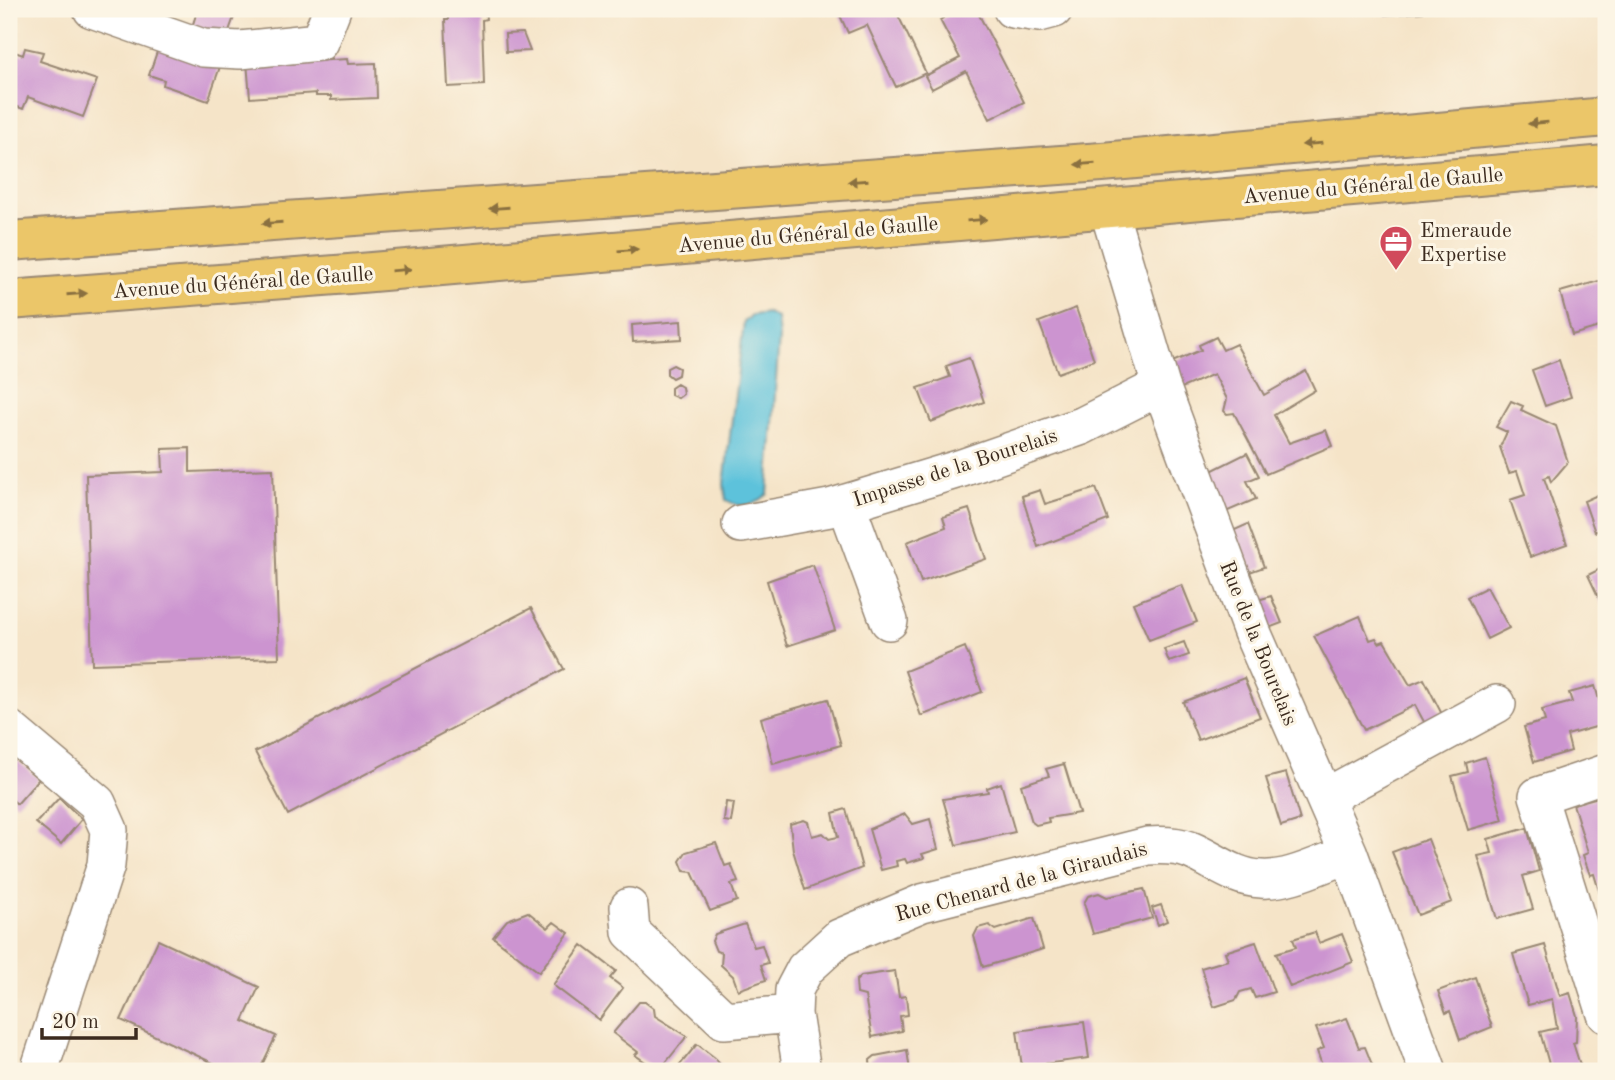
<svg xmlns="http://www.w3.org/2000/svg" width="1615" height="1080" font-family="'Old Standard TT',serif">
	<rect width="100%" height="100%" fill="#fcf5e5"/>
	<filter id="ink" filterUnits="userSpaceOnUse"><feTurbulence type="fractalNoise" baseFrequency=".0143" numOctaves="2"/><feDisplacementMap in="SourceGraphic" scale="14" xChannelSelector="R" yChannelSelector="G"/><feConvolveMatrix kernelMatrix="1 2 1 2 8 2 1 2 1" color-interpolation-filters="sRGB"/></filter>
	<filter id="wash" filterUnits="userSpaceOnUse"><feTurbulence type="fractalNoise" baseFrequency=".00686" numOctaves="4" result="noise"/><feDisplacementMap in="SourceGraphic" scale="28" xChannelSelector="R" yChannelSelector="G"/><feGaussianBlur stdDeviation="1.57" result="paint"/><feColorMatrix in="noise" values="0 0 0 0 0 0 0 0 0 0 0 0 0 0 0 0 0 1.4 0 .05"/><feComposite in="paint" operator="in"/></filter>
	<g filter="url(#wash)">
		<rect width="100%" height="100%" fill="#f5e4c8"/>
		<!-- water -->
		<path fill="#5dc2db" stroke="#4c767c" stroke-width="2" d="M 767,313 L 777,318 L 779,337 L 768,494 C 753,506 744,510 726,500 L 724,484 L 744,322 L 753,315 Z"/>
		<g id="blocks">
			<!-- building -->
			<path fill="#cc94d0" d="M 198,9 L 237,9 L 226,39 L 192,27 Z
				M 448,9 L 485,9 L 486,19 L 482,20 L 484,85 L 448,87 L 445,20 L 448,20 Z
				M 837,9 L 895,9 L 926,73 L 896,87 L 867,25 L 848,33 Z
				M 945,9 L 976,9 L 1024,102 L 990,119 L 966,71 L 932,89 L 925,76 L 960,58 L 940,20 L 948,15 Z
				M 1385,9 L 1423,9 L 1423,12 L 1385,15 Z
				M 523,33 L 530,51 L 506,52 L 505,34 Z
				M 159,46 L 221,64 L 208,101 L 163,85 L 164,80 L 149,75 Z
				M 25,48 L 43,52 L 40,61 L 97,80 L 83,117 L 28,97 L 23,109 L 10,104 L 14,91 L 9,89 L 9,50 L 23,55 Z
				M 314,57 L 315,61 L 347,59 L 348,64 L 376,63 L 377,98 L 331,100 L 331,96 L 316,96 L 316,93 L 250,98 L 247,62 Z
				M 1606,279 L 1606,325 L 1572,335 L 1560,292 Z
				M 1076,308 L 1094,360 L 1058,373 L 1039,322 Z
				M 681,321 L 682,339 L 633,342 L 632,325 Z
				M 1216,337 L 1223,350 L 1236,344 L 1264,395 L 1306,371 L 1315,390 L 1274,415 L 1289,443 L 1326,430 L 1332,446 L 1266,474 L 1234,413 L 1227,414 L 1224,411 L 1227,399 L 1214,374 L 1177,390 L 1165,365 L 1201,350 L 1199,345 Z
				M 969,358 L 984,402 L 931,422 L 918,388 L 950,377 L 946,366 Z
				M 1559,360 L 1571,397 L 1545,406 L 1532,370 Z
				M 673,365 L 679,368 L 678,375 L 672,378 L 667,374 L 667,368 Z
				M 677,384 L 682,387 L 683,394 L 678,398 L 671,395 L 671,388 Z
				M 1511,401 L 1523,406 L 1521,410 L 1556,426 L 1568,462 L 1551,482 L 1549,476 L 1544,478 L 1567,544 L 1530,557 L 1510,500 L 1525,495 L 1517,471 L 1509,473 L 1500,447 L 1507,432 L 1496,427 Z
				M 190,448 L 190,472 L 273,469 L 279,658 L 92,664 L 86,475 L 163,472 L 162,449 Z
				M 1247,453 L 1259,476 L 1247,481 L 1256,499 L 1221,514 L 1205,474 Z
				M 1096,488 L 1108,520 L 1038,547 L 1022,496 L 1040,490 L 1045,504 Z
				M 1604,492 L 1606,526 L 1595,532 L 1584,501 Z
				M 969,509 L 986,559 L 921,582 L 907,542 L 946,527 L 943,517 Z
				M 1248,524 L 1264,567 L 1244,574 L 1228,533 Z
				M 813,565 L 835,630 L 787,646 L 767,581 Z
				M 1606,566 L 1606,613 L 1588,575 Z
				M 1182,585 L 1197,622 L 1149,640 L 1133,603 Z
				M 1487,587 L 1509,628 L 1487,639 L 1467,597 Z
				M 1271,596 L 1282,623 L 1266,629 L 1255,601 Z
				M 531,608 L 564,669 L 288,815 L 255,752 Z
				M 1360,616 L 1370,640 L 1376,638 L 1379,643 L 1384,641 L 1410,685 L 1424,679 L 1447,724 L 1430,733 L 1415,705 L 1364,730 L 1314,636 Z
				M 1184,642 L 1189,655 L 1169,662 L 1164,649 Z
				M 965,647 L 982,692 L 921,716 L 905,671 Z
				M 1244,678 L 1260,717 L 1198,740 L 1183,702 Z
				M 1595,686 L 1606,724 L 1567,735 L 1571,751 L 1534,762 L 1524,727 L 1545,721 L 1542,710 L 1572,702 L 1569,693 Z
				M 828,699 L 841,745 L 773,764 L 761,718 Z
				M 1485,757 L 1503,820 L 1468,830 L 1452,776 L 1468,772 L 1466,763 Z
				M 14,758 L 39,779 L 17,804 L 9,797 L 9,764 Z
				M 1064,764 L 1079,813 L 1048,818 L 1049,822 L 1036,825 L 1032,822 L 1021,785 L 1049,776 L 1046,769 Z
				M 1286,773 L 1300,820 L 1281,826 L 1266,778 Z
				M 1001,783 L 1015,832 L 956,845 L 943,799 L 988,792 L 987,788 Z
				M 1606,795 L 1606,914 L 1594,874 L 1590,875 L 1583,855 L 1588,853 L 1573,804 Z
				M 59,798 L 82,819 L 61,844 L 36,823 Z
				M 726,802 L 734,803 L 731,822 L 724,821 Z
				M 846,809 L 862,868 L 805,890 L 793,850 L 790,824 L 804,820 L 808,822 L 812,836 L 823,833 L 829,839 L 838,837 L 833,813 Z
				M 905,814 L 913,824 L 930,819 L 938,849 L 922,854 L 924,858 L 907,863 L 905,859 L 896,861 L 897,866 L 881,870 L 869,829 Z
				M 1527,828 L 1539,871 L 1523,876 L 1533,909 L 1497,919 L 1478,856 L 1492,853 L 1488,839 Z
				M 1428,839 L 1452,902 L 1418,915 L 1392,852 Z
				M 716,843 L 725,866 L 731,864 L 738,882 L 731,884 L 737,901 L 710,911 L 692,872 L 684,871 L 680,861 L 686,852 Z
				M 1144,889 L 1152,918 L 1093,934 L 1084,903 L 1088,896 L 1099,893 L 1107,897 Z
				M 1161,905 L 1167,921 L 1158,925 L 1152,908 Z
				M 528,912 L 548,928 L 554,922 L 569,933 L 539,972 L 493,937 L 507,920 Z
				M 1034,918 L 1043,949 L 983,967 L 974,936 L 978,928 L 989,925 L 996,930 Z
				M 745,924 L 754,947 L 762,945 L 768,963 L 761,965 L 766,980 L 738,990 L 733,976 L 721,965 L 722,953 L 716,951 L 712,941 L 715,934 Z
				M 1315,932 L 1319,943 L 1342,934 L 1353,962 L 1290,987 L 1276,953 L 1296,947 L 1293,939 Z
				M 158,940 L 259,987 L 243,1021 L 276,1036 L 259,1071 L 230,1071 L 121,1020 Z
				M 1256,942 L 1274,992 L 1255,998 L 1251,989 L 1240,992 L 1236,1000 L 1214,1007 L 1201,968 L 1228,960 L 1225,952 Z
				M 582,945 L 616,971 L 610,978 L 623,988 L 599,1020 L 553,985 Z
				M 1545,945 L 1560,996 L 1570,993 L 1577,1016 L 1576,1042 L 1573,1043 L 1582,1071 L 1551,1071 L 1540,1032 L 1557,1028 L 1552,999 L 1528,1005 L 1513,954 Z
				M 895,971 L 899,997 L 906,996 L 908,1015 L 900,1016 L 902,1031 L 872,1037 L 865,996 L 857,994 L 856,981 L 861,976 Z
				M 1475,977 L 1492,1027 L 1460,1040 L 1450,1011 L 1446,1013 L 1438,991 Z
				M 639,1002 L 645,1002 L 654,1009 L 655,1016 L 687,1036 L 659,1071 L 635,1055 L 638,1052 L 613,1033 Z
				M 1347,1018 L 1359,1048 L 1365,1047 L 1373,1067 L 1360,1071 L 1324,1071 L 1317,1051 L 1324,1048 L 1316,1028 Z
				M 1084,1022 L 1089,1058 L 1022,1067 L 1017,1031 Z
				M 697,1044 L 715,1058 L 725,1071 L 675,1071 Z
				M 907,1050 L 910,1071 L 871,1071 L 870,1060 L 875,1056 Z"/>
		</g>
	</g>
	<g filter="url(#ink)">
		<use href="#blocks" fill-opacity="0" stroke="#988773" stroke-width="2"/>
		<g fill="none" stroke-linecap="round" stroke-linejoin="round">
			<defs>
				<path id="street" d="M 92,9 L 203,48 L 240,50 L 319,42 L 332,9
					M 1012,9 L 1039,13 L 1054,9
					M 1108,208 L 1161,386 L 1252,632 L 1349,854 L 1428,1071
					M 846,503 L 889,621
					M 741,524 L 830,508 L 962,468 L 1082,426 L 1161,386
					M 9,729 L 97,803 L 109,830 L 106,865 L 39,1071
					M 1606,773 L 1538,796 L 1606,1014
					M 1326,797 L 1497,704
					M 629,907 L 631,932 L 724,1020 L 793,1014
					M 802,1071 L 793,1014 L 794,990 L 805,969 L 839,938 L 922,903 L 1148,846 C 1163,845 1176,845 1190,850 C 1214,860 1234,878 1261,879 C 1290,881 1322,863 1349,854"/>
				<path id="primary" d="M 9,241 L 1102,162 L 1606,117
					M 9,300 L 349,274 L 1606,165"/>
			</defs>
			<!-- street casing -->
			<use href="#street" stroke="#988773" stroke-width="40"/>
			<!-- primary casing -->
			<use href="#primary" stroke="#988773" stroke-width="42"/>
			<!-- street -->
			<use href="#street" stroke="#fff" stroke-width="37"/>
			<!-- primary -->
			<use href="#primary" stroke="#ebc669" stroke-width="38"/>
		</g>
		<!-- one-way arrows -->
		<defs><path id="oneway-solid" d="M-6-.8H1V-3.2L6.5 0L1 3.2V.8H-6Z" transform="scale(1.75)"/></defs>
		<g fill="#8a7040">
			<use href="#oneway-solid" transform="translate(1538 123) rotate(175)"/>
			<use href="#oneway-solid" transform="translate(1312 144) rotate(175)"/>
			<use href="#oneway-solid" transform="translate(1085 164) rotate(176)"/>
			<use href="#oneway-solid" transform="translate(858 181) rotate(176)"/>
			<use href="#oneway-solid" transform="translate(499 208) rotate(176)"/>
			<use href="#oneway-solid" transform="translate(977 220) rotate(-5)"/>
			<use href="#oneway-solid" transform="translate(272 223) rotate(176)"/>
			<use href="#oneway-solid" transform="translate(628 250) rotate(-5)"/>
			<use href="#oneway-solid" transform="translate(401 270) rotate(-5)"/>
			<use href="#oneway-solid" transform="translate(77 294) rotate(-4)"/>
		</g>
	</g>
	<!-- icons -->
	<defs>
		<symbol id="office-pin" viewBox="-11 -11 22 30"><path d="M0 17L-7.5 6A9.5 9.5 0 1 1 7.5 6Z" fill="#d1495b" stroke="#fcf5e5"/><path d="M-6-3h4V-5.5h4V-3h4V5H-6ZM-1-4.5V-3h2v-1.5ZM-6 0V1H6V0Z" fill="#fff"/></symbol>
	</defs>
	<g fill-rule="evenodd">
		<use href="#office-pin" x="1377" y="223" width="38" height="52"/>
	</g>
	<g text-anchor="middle" stroke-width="6" stroke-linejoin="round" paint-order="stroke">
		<!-- street labels -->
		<g font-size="21" fill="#3b2a1e" stroke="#fcf5e5">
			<text transform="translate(1373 185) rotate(-5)" y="7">Avenue du Général de Gaulle</text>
			<text transform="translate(808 234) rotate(-5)" y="7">Avenue du Général de Gaulle</text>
			<text transform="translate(243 282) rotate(-4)" y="7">Avenue du Général de Gaulle</text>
			<text transform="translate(955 467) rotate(-18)" y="7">Impasse de la Bourelais</text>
			<text transform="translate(1259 643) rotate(68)" y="7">Rue de la Bourelais</text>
			<text transform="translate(1021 881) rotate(-15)" y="7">Rue Chenard de la Giraudais</text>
		</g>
		<!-- poi labels -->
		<g font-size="21" fill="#3b2a1e" stroke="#fcf5e5" text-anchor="start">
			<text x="1420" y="237">Emeraude<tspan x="1420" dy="24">Expertise</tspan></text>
		</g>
	</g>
	<!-- margin -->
	<rect width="1615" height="1080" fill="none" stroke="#fcf5e5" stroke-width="35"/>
	<!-- scale -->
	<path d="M42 1028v10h94v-10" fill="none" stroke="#3b2a1e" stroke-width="3.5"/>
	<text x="52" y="1028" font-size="21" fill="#3b2a1e" stroke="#fcf5e5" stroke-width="5" paint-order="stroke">20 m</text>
</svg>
